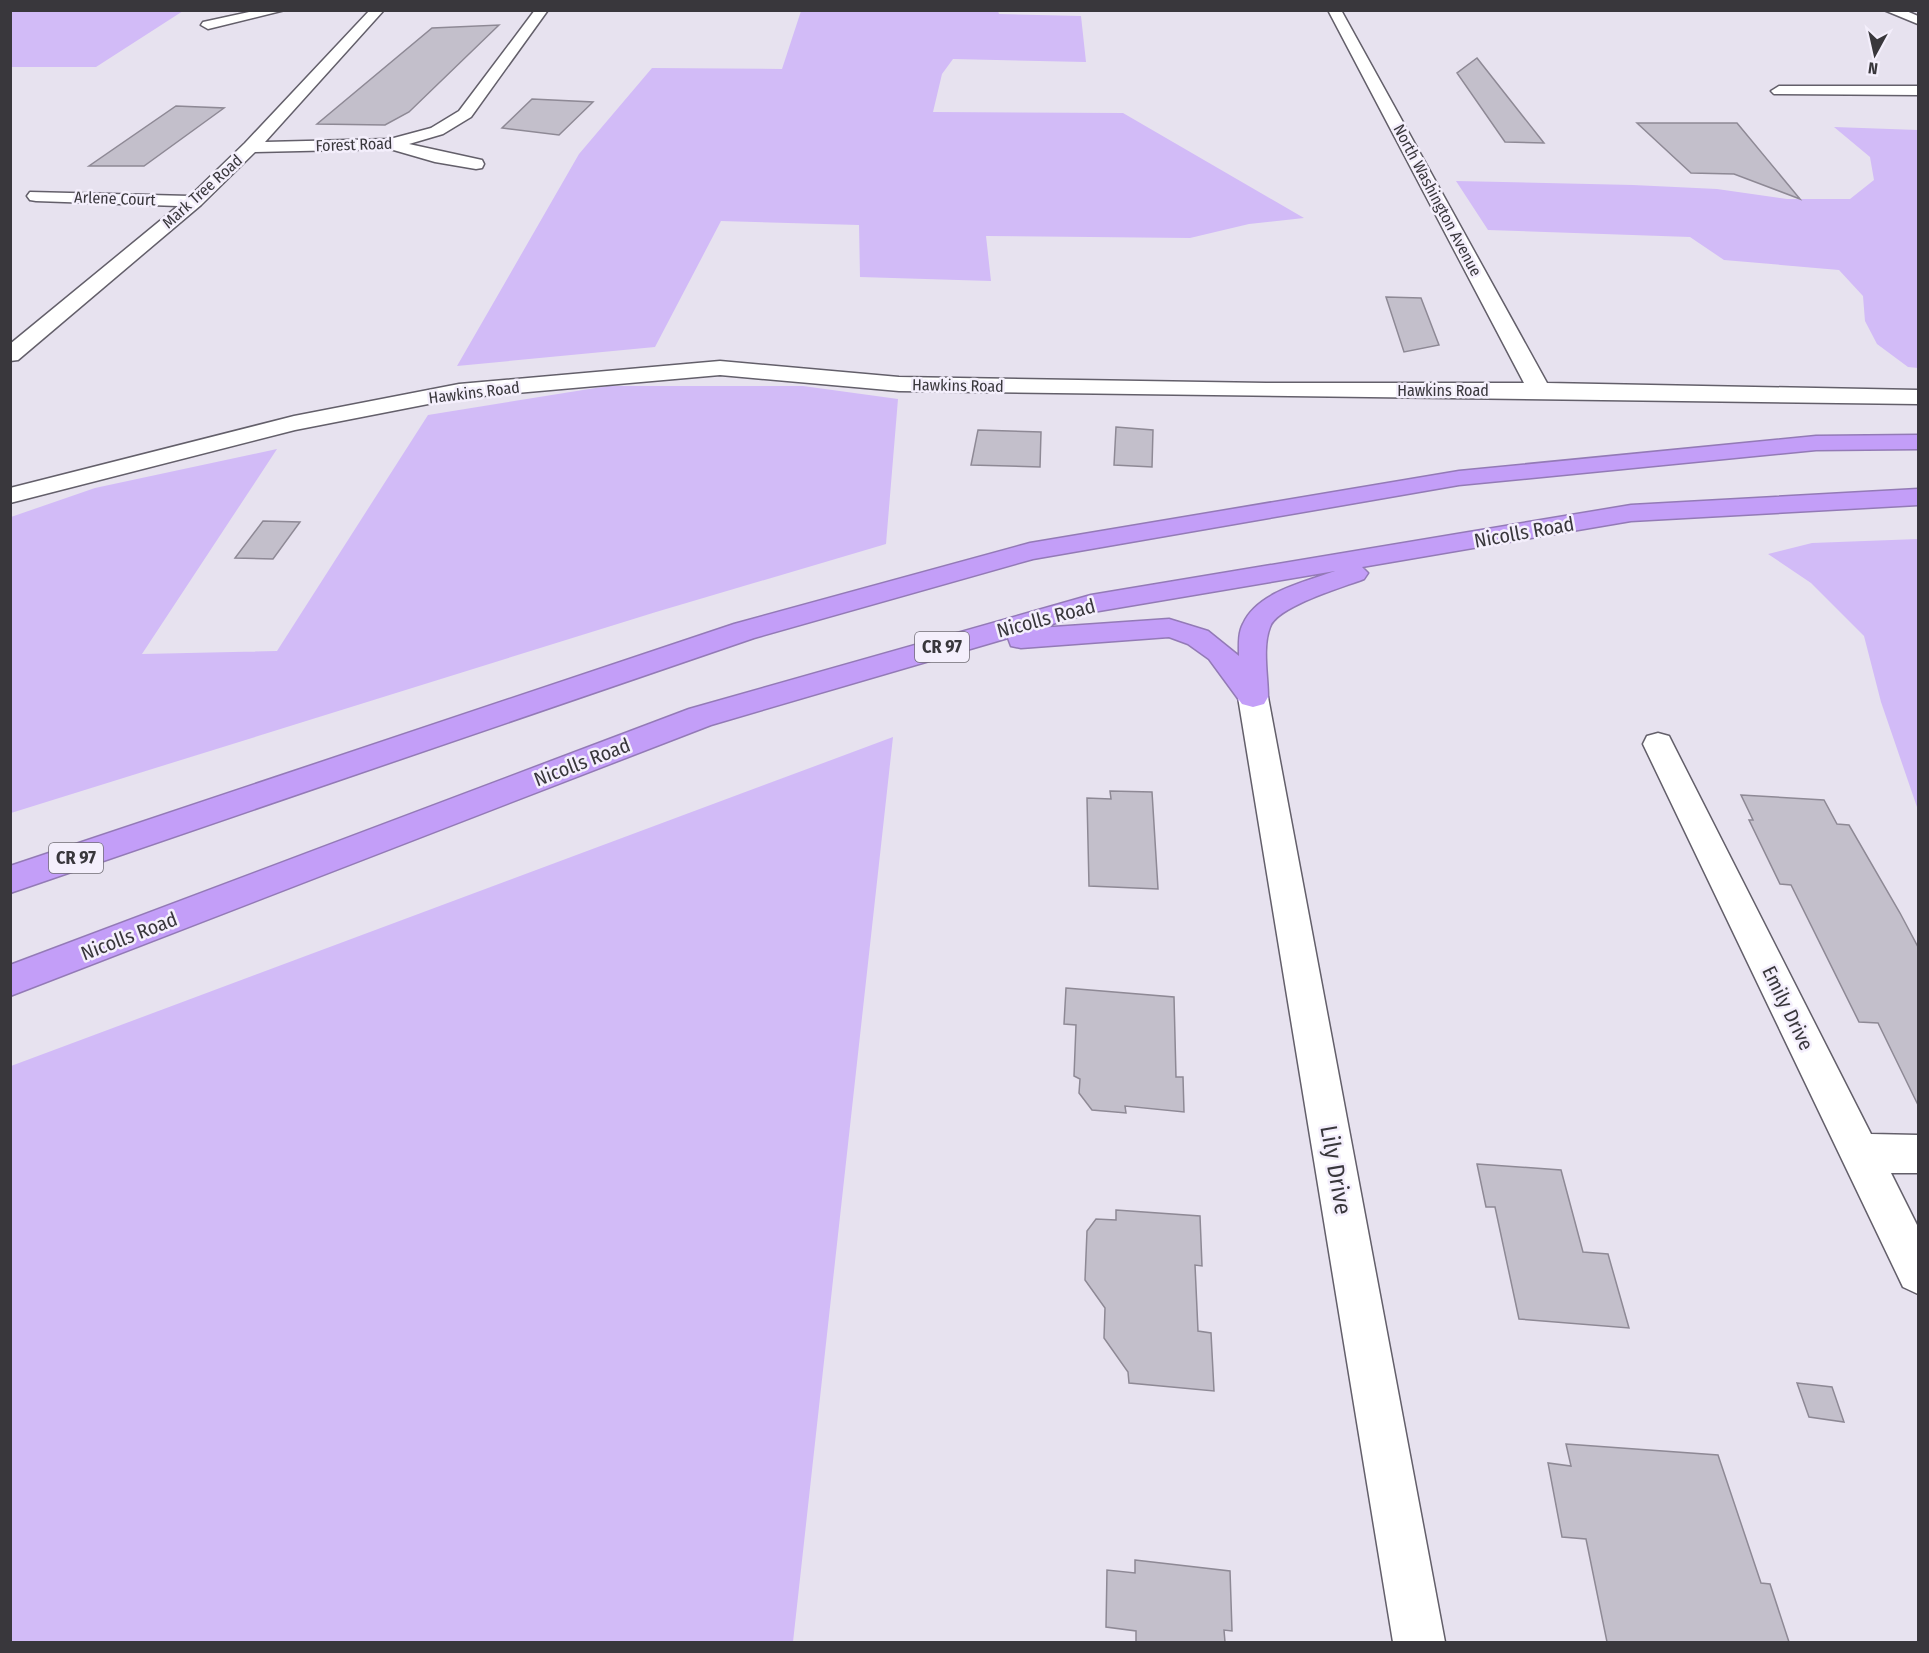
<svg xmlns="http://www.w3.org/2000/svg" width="1929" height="1653" font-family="'Fira Sans Condensed',sans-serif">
	<rect width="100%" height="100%" fill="#e7e2ef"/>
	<!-- green -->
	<path fill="#d2bbf7" d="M 11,10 L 183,10 L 183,11 L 96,67 L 11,67 Z
		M 998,11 L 999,14 L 1081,16 L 1086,62 L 953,59 L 942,74 L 933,112 L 1123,113 L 1304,218 L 1249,224 L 1190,238 L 986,236 L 991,281 L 860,277 L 859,225 L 721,221 L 655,347 L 457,366 L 579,154 L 652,68 L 782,69 L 801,11 Z
		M 1834,127 L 1918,130 L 1918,368 L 1908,367 L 1877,344 L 1865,321 L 1863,296 L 1839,270 L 1724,260 L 1690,237 L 1488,230 L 1456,181 L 1633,185 L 1717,189 L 1787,199 L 1850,199 L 1874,180 L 1870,157 Z
		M 608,386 L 803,386 L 898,399 L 886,544 L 656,612 L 11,813 L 11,517 L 95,488 L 277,449 L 142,654 L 277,651 L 428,415 Z
		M 1918,539 L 1918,810 L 1881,702 L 1864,636 L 1811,583 L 1768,554 L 1812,543 Z
		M 893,737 L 793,1642 L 11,1642 L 11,1066 Z"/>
	<!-- building -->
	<path fill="#c3bfcb" stroke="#8e8995" stroke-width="1.5" d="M 499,25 L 409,112 L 385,125 L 317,124 L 432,28 Z
		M 1477,58 L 1544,143 L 1505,142 L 1457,73 Z
		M 532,99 L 593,102 L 559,135 L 502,128 Z
		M 176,106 L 224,108 L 144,166 L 89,166 Z
		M 1637,123 L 1737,123 L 1800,199 L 1734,174 L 1691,173 Z
		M 1386,297 L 1421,298 L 1439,345 L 1404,352 Z
		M 1116,427 L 1153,430 L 1152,467 L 1114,465 Z
		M 978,430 L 1041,432 L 1040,467 L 971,465 Z
		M 263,521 L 300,522 L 273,559 L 235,558 Z
		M 1110,791 L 1152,792 L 1158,889 L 1089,886 L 1087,798 L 1111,799 Z
		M 1741,795 L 1824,800 L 1837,824 L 1849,825 L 1900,913 L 1918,947 L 1918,1105 L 1878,1023 L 1859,1022 L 1791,885 L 1780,884 L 1749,820 L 1753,820 Z
		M 1066,988 L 1174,997 L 1176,1077 L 1183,1077 L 1184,1112 L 1125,1106 L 1126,1113 L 1092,1110 L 1079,1093 L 1080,1079 L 1074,1076 L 1076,1025 L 1064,1024 Z
		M 1477,1164 L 1561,1170 L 1583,1252 L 1608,1254 L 1629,1328 L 1519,1319 L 1495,1207 L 1486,1207 Z
		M 1116,1210 L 1200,1216 L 1202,1266 L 1195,1265 L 1198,1331 L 1211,1333 L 1214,1391 L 1129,1383 L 1128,1372 L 1104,1338 L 1105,1308 L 1085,1280 L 1087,1231 L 1096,1219 L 1116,1220 Z
		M 1797,1383 L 1832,1387 L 1844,1422 L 1809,1417 Z
		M 1566,1444 L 1718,1455 L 1761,1583 L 1770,1584 L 1789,1642 L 1607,1642 L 1586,1539 L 1562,1537 L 1548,1463 L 1571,1466 Z
		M 1135,1560 L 1230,1571 L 1232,1631 L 1224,1630 L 1225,1642 L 1136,1642 L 1136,1631 L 1106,1627 L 1107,1570 L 1135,1573 Z"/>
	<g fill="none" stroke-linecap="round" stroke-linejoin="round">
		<defs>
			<path id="minor" d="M 258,10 L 285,10 L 208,29 L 201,25 L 203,22 Z
				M 370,10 L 384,10 L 265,142 L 390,139 L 431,128 L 459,111 L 535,10 L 548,10 L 471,117 L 443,134 L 409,144 L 482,160 L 484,164 L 482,168 L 476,169 L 435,162 L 390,149 L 255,152 L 201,205 L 18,360 L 10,361 L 10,344 L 178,206 L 36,201 L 30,200 L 27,196 L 30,192 L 190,196 L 245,143 Z
				M 1328,10 L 1341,10 L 1547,383 L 1918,390 L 1918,404 L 899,391 L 720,375 L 459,398 L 295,430 L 10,503 L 10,488 L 294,416 L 459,384 L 720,361 L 899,377 L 1266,383 L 1524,383 Z
				M 1884,10 L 1904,10 L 1918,16 L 1918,24 Z
				M 1779,86 L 1918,86 L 1918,95 L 1774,94 L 1771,91 Z
				M 1253,687 L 1264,690 L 1268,697 L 1445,1642 L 1393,1642 L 1238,697 L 1242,690 Z
				M 1658,733 L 1669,736 L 1673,744 L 1871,1134 L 1918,1135 L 1918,1173 L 1891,1173 L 1918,1227 L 1918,1294 L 1903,1287 L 1643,744 L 1647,736 Z"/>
			<path id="highway" d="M 1918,435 L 1918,449 L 1816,450 L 1459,485 L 1033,559 L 754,638 L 10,893 L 10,866 L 734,624 L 1030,543 L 1459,471 L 1816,436 Z
				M 1918,489 L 1918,505 L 1631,521 L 1362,567 L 1368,573 L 1364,579 C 1344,587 1277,606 1270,627 C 1262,647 1268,676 1268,697 L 1264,704 L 1253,707 L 1242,704 L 1209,659 L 1188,644 L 1169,637 L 1021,648 L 1011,646 L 1008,638 L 711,725 L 10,996 L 10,965 L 689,709 L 1091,595 L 1631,505 ZM 1335,571 C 1305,582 1257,592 1243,624 C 1238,633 1239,646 1239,656 L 1208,631 L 1169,619 L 1039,628 L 1093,612 Z"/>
		</defs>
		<!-- minor casing -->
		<use href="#minor" stroke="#635f6a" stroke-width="3"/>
		<!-- highway casing -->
		<use href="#highway" stroke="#937ab6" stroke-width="3"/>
		<!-- minor -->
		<use href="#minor" fill="#fff" fill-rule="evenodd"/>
		<!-- highway -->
		<use href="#highway" fill="#c39ef8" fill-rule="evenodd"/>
	</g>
	<g text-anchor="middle" stroke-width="5" stroke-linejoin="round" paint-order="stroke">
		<!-- far-street labels -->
		<g font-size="16" fill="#39373c" stroke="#f4effc">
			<text transform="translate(354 144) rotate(-2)" y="6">Forest Road</text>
			<text transform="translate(202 191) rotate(-42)" y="6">Mark Tree Road</text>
			<text transform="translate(115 198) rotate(2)" y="6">Arlene Court</text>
			<text transform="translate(1438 200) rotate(62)" y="6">North Washington Avenue</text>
			<text transform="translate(958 385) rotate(1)" y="6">Hawkins Road</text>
			<text x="1443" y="396">Hawkins Road</text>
			<text transform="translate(474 392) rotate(-7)" y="6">Hawkins Road</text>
		</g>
		<!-- shield labels -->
		<g fill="#f4effc" stroke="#716e76" stroke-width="1.5">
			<rect x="915" y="632" width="54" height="30" rx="4.5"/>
			<rect x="49" y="843" width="54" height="30" rx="4.5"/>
		</g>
		<g font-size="18" font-weight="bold" fill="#39373c">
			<text x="942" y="653">CR 97</text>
			<text x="76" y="864">CR 97</text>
		</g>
		<!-- street labels -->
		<g font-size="20" fill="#39373c" stroke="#f4effc">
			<text transform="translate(1524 532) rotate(-10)" y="7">Nicolls Road</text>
			<text transform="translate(1046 618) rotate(-15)" y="7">Nicolls Road</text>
			<text transform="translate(582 762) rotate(-21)" y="7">Nicolls Road</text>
			<text transform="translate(129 936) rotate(-21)" y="7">Nicolls Road</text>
			<text transform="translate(1788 1008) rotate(64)" y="7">Emily Drive</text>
		</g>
		<!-- near-street labels -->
		<g font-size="24" fill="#39373c" stroke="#f4effc">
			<text transform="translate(1336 1170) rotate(80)" y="8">Lily Drive</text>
		</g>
	</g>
	<!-- border -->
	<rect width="1929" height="1653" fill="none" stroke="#39373c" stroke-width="24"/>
	<!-- north arrow -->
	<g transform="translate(1875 54) rotate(188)" stroke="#f4effc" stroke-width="4.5" paint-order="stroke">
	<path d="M0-4.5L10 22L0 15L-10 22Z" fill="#39373c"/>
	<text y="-9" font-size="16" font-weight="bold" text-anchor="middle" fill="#39373c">N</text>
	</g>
</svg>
